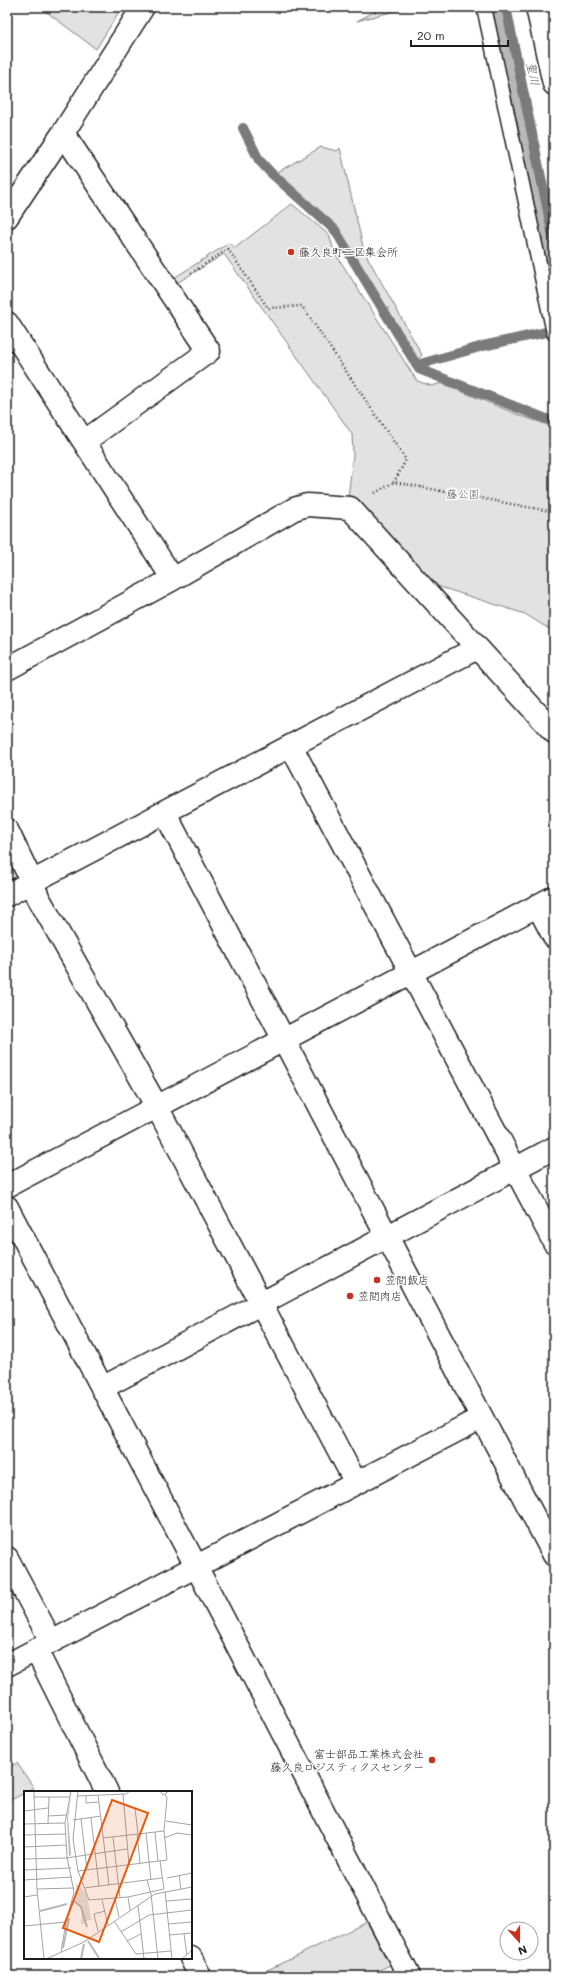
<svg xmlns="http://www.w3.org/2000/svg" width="561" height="1983" font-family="Mali,'Klee One',sans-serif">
	<rect width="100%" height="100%" fill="#fff"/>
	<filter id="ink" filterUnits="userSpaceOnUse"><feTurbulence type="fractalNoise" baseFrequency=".025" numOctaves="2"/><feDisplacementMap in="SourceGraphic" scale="8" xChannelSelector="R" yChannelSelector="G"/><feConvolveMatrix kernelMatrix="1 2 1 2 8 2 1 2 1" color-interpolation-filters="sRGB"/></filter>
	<g filter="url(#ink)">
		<!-- green -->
		<path fill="#e2e2e2" stroke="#7f7f7f" d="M 40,7 L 122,7 L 96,49 Z
			M 383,7 L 410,7 L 357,21 Z
			M 321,147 L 337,151 L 340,148 L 364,251 L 422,355 L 415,363 L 359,271 L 340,230 L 276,173 Z
			M 292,204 L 329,235 L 335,253 L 417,381 L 432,386 L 441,383 L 519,415 L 554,427 L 554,632 L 525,614 L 415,579 L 348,498 L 353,455 L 352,434 L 224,254 L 177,283 L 174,278 L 229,243 L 235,248 Z
			M 17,1763 L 34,1788 L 7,1802 L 7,1768 Z
			M 367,1922 L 390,1965 L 367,1976 L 257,1975 Z"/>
		<!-- water -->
		<path fill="#b8b8b8" stroke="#7a7a7a" d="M 491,7 L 504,7 L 554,245 L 554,309 L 539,243 Z"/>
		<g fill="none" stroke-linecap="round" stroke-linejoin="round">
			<!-- stream -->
			<path stroke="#7a7a7a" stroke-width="10" d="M 506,7 L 554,241
				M 243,128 L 259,160 L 270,172 L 335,230 L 419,369 L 554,422
				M 417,365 L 483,346 L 551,331"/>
			<defs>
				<path id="lane" d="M 484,7 L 554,333"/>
				<path id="street" d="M 537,7 L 554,84
					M 63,133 L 209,351 L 85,441
					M 7,217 L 63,133 L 143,7
					M 7,323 L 173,579
					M 7,669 L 173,579 L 294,509 L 307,505 L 350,508 L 554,732
					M 291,746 L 554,1242
					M 165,813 L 554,1555
					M 7,830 L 32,882 L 38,897 L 157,1107 L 356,1483
					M 7,895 L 477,648
					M 538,906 L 554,937
					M 7,1186 L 554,897
					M 7,1207 L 196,1566 L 409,1976
					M 102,1388 L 554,1148
					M 7,1558 L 51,1641
					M 36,1650 L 107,1792
					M 7,1665 L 481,1418
					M 191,1958 L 200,1976"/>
			</defs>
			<!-- lane casing -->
			<use href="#lane" stroke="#1c1c1c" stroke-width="17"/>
			<!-- street casing -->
			<use href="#street" stroke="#1c1c1c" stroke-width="25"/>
			<!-- path -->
			<path stroke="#1c1c1c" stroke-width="2.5" stroke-dasharray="1 3" stroke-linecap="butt" d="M 191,273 L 228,249 L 268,308 L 302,306 L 406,460 L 394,482
				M 375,493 L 394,482 L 554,512"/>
			<!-- lane -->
			<use href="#lane" stroke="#fff" stroke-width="14"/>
			<!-- street -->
			<use href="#street" stroke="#fff" stroke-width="22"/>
		</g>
	</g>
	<!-- markers -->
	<g fill="#c8321e" stroke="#fff" stroke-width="1.5">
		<circle cx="291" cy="252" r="4"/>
		<circle cx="377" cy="1280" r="4"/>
		<circle cx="350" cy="1296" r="4"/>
		<circle cx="432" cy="1760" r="4"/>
	</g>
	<g text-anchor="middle" stroke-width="3" stroke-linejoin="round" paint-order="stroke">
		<!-- poi labels -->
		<g font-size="11" fill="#1c1c1c" stroke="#fff" text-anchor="start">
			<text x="299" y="256">藤久良町二区集会所</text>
			<text x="385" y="1284">笠間飯店</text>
			<text x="358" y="1300">笠間肉店</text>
			<text x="424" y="1758" text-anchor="end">富士部品工業株式会社<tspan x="424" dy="13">藤久良ロジスティクスセンター</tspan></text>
		</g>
		<!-- park labels -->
		<g font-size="11" fill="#575757" stroke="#fff">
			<text x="463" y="498">藤公園</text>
		</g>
		<!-- water labels -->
		<g font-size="12" font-style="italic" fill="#5a5a5a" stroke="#fff">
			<text transform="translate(533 74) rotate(78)" y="4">聖川</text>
		</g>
	</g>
	<!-- overview -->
	<g transform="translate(24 1791)">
		<rect width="168" height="168" fill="#fff"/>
		<path d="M 52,92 L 63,103 L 67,128 L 71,128 L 61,130 L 58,117 L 62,133 L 57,133 L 58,116 L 50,109 Z" fill="#e2e2e2"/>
		<path d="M 48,0 L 44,27 L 47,64 L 45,65 L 43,27 Z" fill="#b8b8b8"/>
		<path fill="none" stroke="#b8b8b8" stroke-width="2" d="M 49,109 L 57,116 L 63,136M 16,120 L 43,113M 64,150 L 75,167M 39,157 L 45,127M 57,168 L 60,153"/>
		<path fill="none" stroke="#a4a4a4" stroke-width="1" d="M 10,0 L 13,98 L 20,168M 54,0 L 49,48 L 54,80 L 65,109 L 104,106 L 140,98M 136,0 L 139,4 L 145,0M 99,3 L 105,74M 74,4 L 85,94M 53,5 L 102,3 L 106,0M 62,5 L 62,12 L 75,11M 9,6 L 46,6M 111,17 L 114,43M 0,20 L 24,17M 24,25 L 42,24M 67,27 L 75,95M 57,28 L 63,79M 49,29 L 77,25M 142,30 L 168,34M 24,32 L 25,6M 0,33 L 41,32M 131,41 L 134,70M 122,42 L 127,89M 113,43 L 116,72M 0,44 L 42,43M 89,46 L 96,107M 79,47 L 140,40M 140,47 L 153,42 L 168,44M 168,48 L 168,63M 0,56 L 43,54M 0,68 L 42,67 L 103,58M 136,70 L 140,98M 0,79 L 47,77M 54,80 L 143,69 L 140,40 L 143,7 L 141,3M 155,84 L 157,98M 143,87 L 168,82M 0,89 L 48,86M 123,89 L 127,103 L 134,168M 60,97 L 138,87M 13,98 L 50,97M 141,100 L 148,168M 0,106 L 13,104M 104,106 L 106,119M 91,107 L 95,126M 78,109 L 84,134M 142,110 L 168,108M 114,114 L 120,168M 90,130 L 112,163 L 147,160M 42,131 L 50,101 L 43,66 L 41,32 L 47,0M 144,133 L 168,131M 0,135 L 42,131 L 37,161M 74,140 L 70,123 L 81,120M 97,141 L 125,124 L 168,119M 160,143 L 163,164M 145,144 L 168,142M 103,150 L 117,143M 22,168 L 60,151 L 131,103 L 168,96M 158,168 L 168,159"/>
		<path fill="#e8590c" fill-opacity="0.15" stroke="#e8590c" stroke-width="2" d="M 88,9 L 124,22 L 75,151 L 39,137 Z"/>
		<rect width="168" height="168" fill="none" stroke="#1c1c1c" stroke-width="2"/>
	</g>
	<!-- margin -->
	<rect width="561" height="1983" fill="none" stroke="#fff" stroke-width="24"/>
	<rect x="12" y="12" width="537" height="1959" fill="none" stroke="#1c1c1c" stroke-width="1.5" filter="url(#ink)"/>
	<!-- north arrow -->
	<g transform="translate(519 1941) rotate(159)"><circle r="19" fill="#ffffff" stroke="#a4a4a4"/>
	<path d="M0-3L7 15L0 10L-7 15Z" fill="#c8321e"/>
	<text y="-6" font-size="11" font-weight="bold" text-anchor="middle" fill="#1c1c1c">N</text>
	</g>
	<!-- scale -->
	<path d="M411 40v6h97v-6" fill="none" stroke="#1c1c1c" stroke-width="2"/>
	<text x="417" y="40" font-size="12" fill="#1c1c1c" stroke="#ffffff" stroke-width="3" paint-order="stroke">20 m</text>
</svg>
